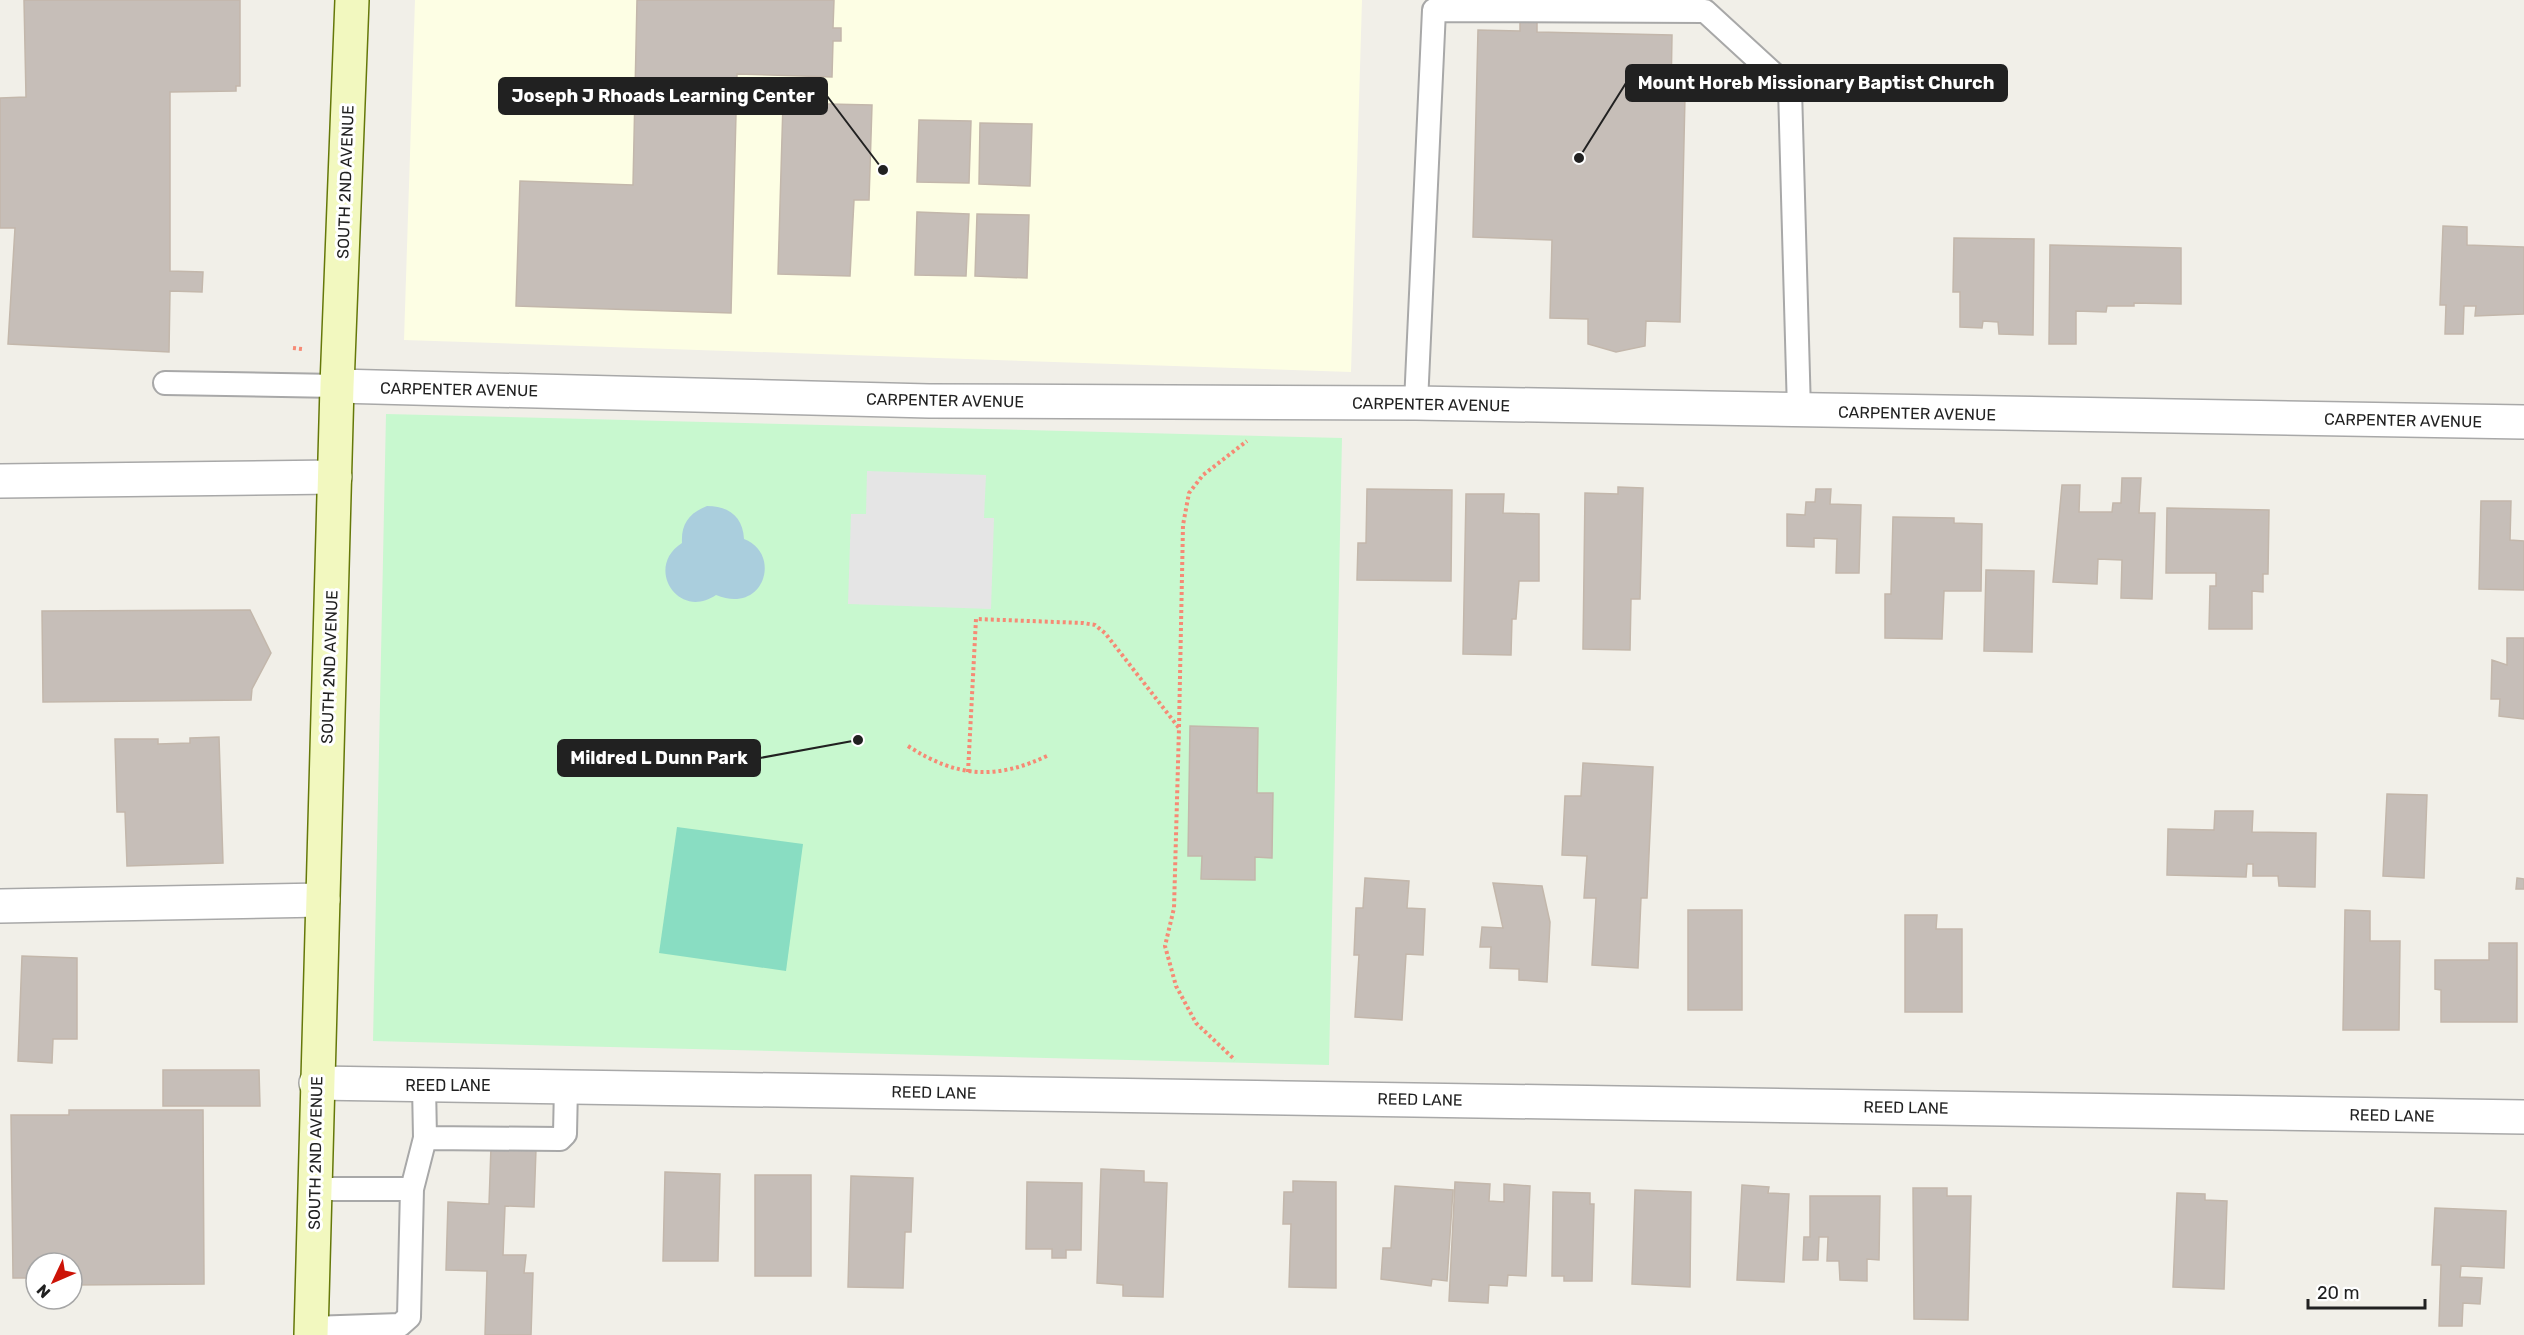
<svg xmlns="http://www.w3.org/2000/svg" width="2524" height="1335" font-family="Rubik,sans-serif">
	<rect width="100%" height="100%" fill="#f1efe8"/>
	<!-- education -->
	<path fill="#fdfee4" d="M 415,0 L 1362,0 L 1351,372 L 404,340 Z"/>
	<!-- park -->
	<path fill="#c8f8cf" d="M 386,414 L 1342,438 L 1329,1065 L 373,1041 Z"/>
	<!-- pitch -->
	<path fill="#89ddc2" d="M 677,827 L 803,844 L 786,971 L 659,953 Z"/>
	<!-- parking -->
	<path fill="#e5e5e5" d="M 867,471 L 986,475 L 984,518 L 994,518 L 991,609 L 848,604 L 851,514 L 866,514 Z"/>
	<!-- water -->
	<path fill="#aacedd" d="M 707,506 C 729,506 743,517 744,539 C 782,553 765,615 716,595 C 678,621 644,567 682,543 C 681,524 689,513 707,506 Z"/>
	<!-- building -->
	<path fill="#c6beb8" stroke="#c3b7ab" stroke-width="1.5" d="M 24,0 L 240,0 L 240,86 L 236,86 L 236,91 L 170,92 L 170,271 L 203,272 L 202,292 L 170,291 L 169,352 L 8,344 L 15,228 L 0,228 L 0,98 L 26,97 Z
		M 637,0 L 834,0 L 833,28 L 841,28 L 841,41 L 833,41 L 832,77 L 737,74 L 731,313 L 516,306 L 520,181 L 633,185 Z
		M 1520,19 L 1537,20 L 1537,32 L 1672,35 L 1671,95 L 1685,96 L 1680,322 L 1646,321 L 1645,346 L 1616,352 L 1588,344 L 1588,319 L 1550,318 L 1552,240 L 1473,237 L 1478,30 L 1520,31 Z
		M 783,103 L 872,105 L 869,200 L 854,200 L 850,276 L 778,274 Z
		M 919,120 L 971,121 L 969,183 L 917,182 Z
		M 980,123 L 1032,124 L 1030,186 L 979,184 Z
		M 917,212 L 969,214 L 966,276 L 915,275 Z
		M 977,214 L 1029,215 L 1027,278 L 975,276 Z
		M 2443,226 L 2467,227 L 2467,245 L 2524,247 L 2524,314 L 2475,316 L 2476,306 L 2464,306 L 2463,334 L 2445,334 L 2446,305 L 2440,305 Z
		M 1954,238 L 2034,239 L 2033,335 L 1999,334 L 1998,322 L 1983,321 L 1982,328 L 1960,327 L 1960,292 L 1953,292 Z
		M 2050,245 L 2181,248 L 2181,304 L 2134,303 L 2134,306 L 2107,306 L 2106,312 L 2076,311 L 2076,344 L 2049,344 Z
		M 2122,478 L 2141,478 L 2139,513 L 2155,513 L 2152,599 L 2121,598 L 2122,560 L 2098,559 L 2097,584 L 2053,582 L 2062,485 L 2080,485 L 2079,512 L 2112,512 L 2113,503 L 2121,503 Z
		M 1618,487 L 1643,488 L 1640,599 L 1631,599 L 1630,650 L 1583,649 L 1585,493 L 1618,494 Z
		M 1367,489 L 1452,490 L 1451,581 L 1357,580 L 1358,543 L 1366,543 Z
		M 1816,489 L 1831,489 L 1830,504 L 1861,505 L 1859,573 L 1836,573 L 1837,539 L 1814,538 L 1814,547 L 1787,546 L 1787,514 L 1805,515 L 1806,502 L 1815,502 Z
		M 1466,494 L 1504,494 L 1503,513 L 1539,514 L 1539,581 L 1519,581 L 1516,619 L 1512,619 L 1511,655 L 1463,654 Z
		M 2481,501 L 2511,501 L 2510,540 L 2524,541 L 2524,590 L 2479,589 Z
		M 2167,508 L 2269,510 L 2268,574 L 2263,574 L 2263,592 L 2252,591 L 2252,629 L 2209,629 L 2210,586 L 2216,586 L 2216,573 L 2166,573 Z
		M 1893,517 L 1954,518 L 1954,523 L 1982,524 L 1981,591 L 1944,591 L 1942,639 L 1885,638 L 1885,594 L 1891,594 Z
		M 1986,570 L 2034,571 L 2032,652 L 1984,651 Z
		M 250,610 L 271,653 L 252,689 L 251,700 L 43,702 L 42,611 Z
		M 2507,638 L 2524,638 L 2524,719 L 2499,716 L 2500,699 L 2491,699 L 2492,660 L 2507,665 Z
		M 1190,726 L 1258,728 L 1257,793 L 1273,793 L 1272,858 L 1255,857 L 1255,880 L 1201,879 L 1202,856 L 1188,856 Z
		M 219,737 L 223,863 L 127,866 L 125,812 L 117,812 L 115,739 L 158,739 L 158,744 L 190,743 L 190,738 Z
		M 1583,763 L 1653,767 L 1647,898 L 1641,898 L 1638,968 L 1592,965 L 1596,898 L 1584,898 L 1587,856 L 1562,855 L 1565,796 L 1581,796 Z
		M 2387,794 L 2427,795 L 2424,878 L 2383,876 Z
		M 2215,811 L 2253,811 L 2252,832 L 2316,833 L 2315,887 L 2279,886 L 2278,876 L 2253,876 L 2253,864 L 2247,864 L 2246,877 L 2167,875 L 2168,829 L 2214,830 Z
		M 1365,878 L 1409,881 L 1407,908 L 1425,909 L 1423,955 L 1406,954 L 1402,1020 L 1355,1017 L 1359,955 L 1354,955 L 1356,908 L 1363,908 Z
		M 2517,878 L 2524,879 L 2524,889 L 2516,889 Z
		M 1493,883 L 1542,886 L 1550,922 L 1547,982 L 1519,980 L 1519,969 L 1490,968 L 1491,947 L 1480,947 L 1482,927 L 1503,928 Z
		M 1688,910 L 1742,910 L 1742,1010 L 1688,1010 Z
		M 2345,910 L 2370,911 L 2370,941 L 2400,941 L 2399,1030 L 2343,1030 Z
		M 1905,915 L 1937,915 L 1936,929 L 1962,929 L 1962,1012 L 1905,1012 Z
		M 2489,943 L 2517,943 L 2517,1022 L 2441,1022 L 2441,990 L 2435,989 L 2435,960 L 2489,960 Z
		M 22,956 L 77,958 L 77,1039 L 53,1039 L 52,1063 L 18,1061 Z
		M 163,1070 L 259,1070 L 260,1106 L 163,1106 Z
		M 69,1110 L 203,1110 L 204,1284 L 72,1285 L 72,1263 L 36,1263 L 36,1278 L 13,1278 L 11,1115 L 69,1115 Z
		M 491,1147 L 536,1149 L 534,1207 L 505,1206 L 503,1255 L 526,1255 L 524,1273 L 533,1273 L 531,1335 L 485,1335 L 487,1271 L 446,1270 L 448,1202 L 489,1204 Z
		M 1101,1169 L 1144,1171 L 1144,1182 L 1167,1183 L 1163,1297 L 1123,1296 L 1123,1285 L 1097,1283 Z
		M 665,1172 L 720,1174 L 718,1261 L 663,1261 Z
		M 755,1175 L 811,1175 L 811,1276 L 755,1276 Z
		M 851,1176 L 913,1178 L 911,1232 L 905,1232 L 903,1288 L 848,1287 Z
		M 1293,1181 L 1336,1182 L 1336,1288 L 1289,1287 L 1291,1224 L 1283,1224 L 1284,1192 L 1293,1192 Z
		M 1027,1182 L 1082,1183 L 1081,1250 L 1066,1250 L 1066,1258 L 1052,1258 L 1052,1249 L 1026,1249 Z
		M 1455,1182 L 1490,1184 L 1489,1201 L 1504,1202 L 1504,1184 L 1530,1186 L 1526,1276 L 1508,1275 L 1507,1286 L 1489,1285 L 1488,1303 L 1449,1301 Z
		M 1742,1185 L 1769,1187 L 1768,1193 L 1789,1194 L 1784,1282 L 1737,1280 Z
		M 1395,1186 L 1453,1190 L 1447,1281 L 1432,1279 L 1431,1286 L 1381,1279 L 1383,1248 L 1391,1248 Z
		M 1913,1188 L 1947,1188 L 1947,1196 L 1971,1196 L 1968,1320 L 1914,1319 Z
		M 1635,1190 L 1691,1192 L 1690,1287 L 1632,1284 Z
		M 1553,1192 L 1590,1193 L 1590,1204 L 1594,1204 L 1592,1281 L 1564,1281 L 1564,1276 L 1552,1276 Z
		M 2177,1193 L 2205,1194 L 2205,1200 L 2227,1201 L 2224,1289 L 2173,1287 Z
		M 1810,1196 L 1880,1196 L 1879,1260 L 1867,1259 L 1867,1281 L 1840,1280 L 1839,1261 L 1827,1261 L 1828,1237 L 1819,1237 L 1818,1260 L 1803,1260 L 1804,1237 L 1810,1237 Z
		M 2435,1208 L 2506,1211 L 2504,1268 L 2461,1266 L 2460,1277 L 2482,1278 L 2480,1304 L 2463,1303 L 2462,1326 L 2439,1326 L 2441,1265 L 2432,1265 Z"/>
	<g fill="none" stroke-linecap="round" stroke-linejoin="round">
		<defs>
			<path id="service" d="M 165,383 L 337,386
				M 1416,403 L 1434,10 L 1705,11 L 1790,89 L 1799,411
				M 424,1085 L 425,1138 L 560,1139 L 565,1134 L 566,1086
				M 314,1189 L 412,1189
				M 311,1328 L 400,1325 L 409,1317 L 412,1189 L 425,1138"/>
			<path id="minor" d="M 337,386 L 929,401 L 1416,403 L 2524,422
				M 0,481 L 335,477
				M 0,906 L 323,900
				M 316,1083 L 2524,1117"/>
			<path id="secondary" d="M 311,1335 L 337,386 L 352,0"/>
		</defs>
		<!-- service casing -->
		<use href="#service" stroke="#a8a8a8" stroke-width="26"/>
		<!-- minor casing -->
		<use href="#minor" stroke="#a8a8a8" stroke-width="36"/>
		<!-- secondary casing -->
		<use href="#secondary" stroke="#657809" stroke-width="36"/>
		<!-- path -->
		<path stroke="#f68a75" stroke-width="4" stroke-dasharray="3 3" stroke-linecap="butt" d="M 293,348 L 302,349
			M 1179,727 L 1183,525 L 1189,493 L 1203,475 L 1247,441
			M 908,746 C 957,778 997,780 1049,755
			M 968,772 L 976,619 L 1083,623 L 1095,625 L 1105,633 L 1179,728 L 1174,908 L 1165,946 L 1176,986 L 1196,1023 L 1235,1060"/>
		<!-- service -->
		<use href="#service" stroke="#fff" stroke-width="22"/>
		<!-- minor -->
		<use href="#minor" stroke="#fff" stroke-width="33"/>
		<!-- secondary -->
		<use href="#secondary" stroke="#f2f8bf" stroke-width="33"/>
	</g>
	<g text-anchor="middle" stroke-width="6" stroke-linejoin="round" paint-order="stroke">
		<!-- street labels -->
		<g font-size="16" fill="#212121" stroke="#fff">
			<text transform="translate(345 182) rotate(-88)" y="6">SOUTH 2ND AVENUE</text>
			<text transform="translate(459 389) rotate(1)" y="6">CARPENTER AVENUE</text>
			<text transform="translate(945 400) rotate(1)" y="6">CARPENTER AVENUE</text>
			<text transform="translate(1431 404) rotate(1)" y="6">CARPENTER AVENUE</text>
			<text transform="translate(1917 413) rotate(1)" y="6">CARPENTER AVENUE</text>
			<text transform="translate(2403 420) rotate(1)" y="6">CARPENTER AVENUE</text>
			<text transform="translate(329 667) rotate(-88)" y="6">SOUTH 2ND AVENUE</text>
			<text x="448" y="1091">REED LANE</text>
			<text transform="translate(934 1092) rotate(1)" y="6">REED LANE</text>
			<text transform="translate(1420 1099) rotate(1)" y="6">REED LANE</text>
			<text transform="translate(1906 1107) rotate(1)" y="6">REED LANE</text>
			<text transform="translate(2392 1115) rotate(1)" y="6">REED LANE</text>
			<text transform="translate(315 1153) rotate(-89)" y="6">SOUTH 2ND AVENUE</text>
		</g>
	</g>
	<!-- callouts -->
	<path fill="none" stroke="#212121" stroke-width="2" d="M1579 158L1626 83M883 170L827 96M858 740L760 758"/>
	<g fill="#212121" stroke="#fff" stroke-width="2">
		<circle cx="1579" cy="158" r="6"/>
		<circle cx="883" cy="170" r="6"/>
		<circle cx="858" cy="740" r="6"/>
	</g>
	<g fill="#212121" stroke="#212121" stroke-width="2">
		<rect x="1626" y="65" width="381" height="36" rx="6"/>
		<rect x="499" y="78" width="328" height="36" rx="6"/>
		<rect x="558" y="740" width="202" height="36" rx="6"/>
	</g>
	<g font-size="18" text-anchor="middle" font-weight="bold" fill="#fff">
		<text x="1816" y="89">Mount Horeb Missionary Baptist Church</text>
		<text x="663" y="102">Joseph J Rhoads Learning Center</text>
		<text x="659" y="764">Mildred L Dunn Park</text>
	</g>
	<!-- north arrow -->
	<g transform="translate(54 1281) rotate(226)"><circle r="28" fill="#ffffff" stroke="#a6a6a6" stroke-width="1.5"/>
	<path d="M0-4.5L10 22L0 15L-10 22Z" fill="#cc1307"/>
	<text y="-9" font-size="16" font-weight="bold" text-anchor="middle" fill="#212121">N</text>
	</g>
	<!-- scale -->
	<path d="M2308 1299v9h117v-9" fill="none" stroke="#212121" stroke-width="3"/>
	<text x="2317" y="1299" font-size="18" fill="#212121" stroke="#ffffff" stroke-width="4.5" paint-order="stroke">20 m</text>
</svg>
